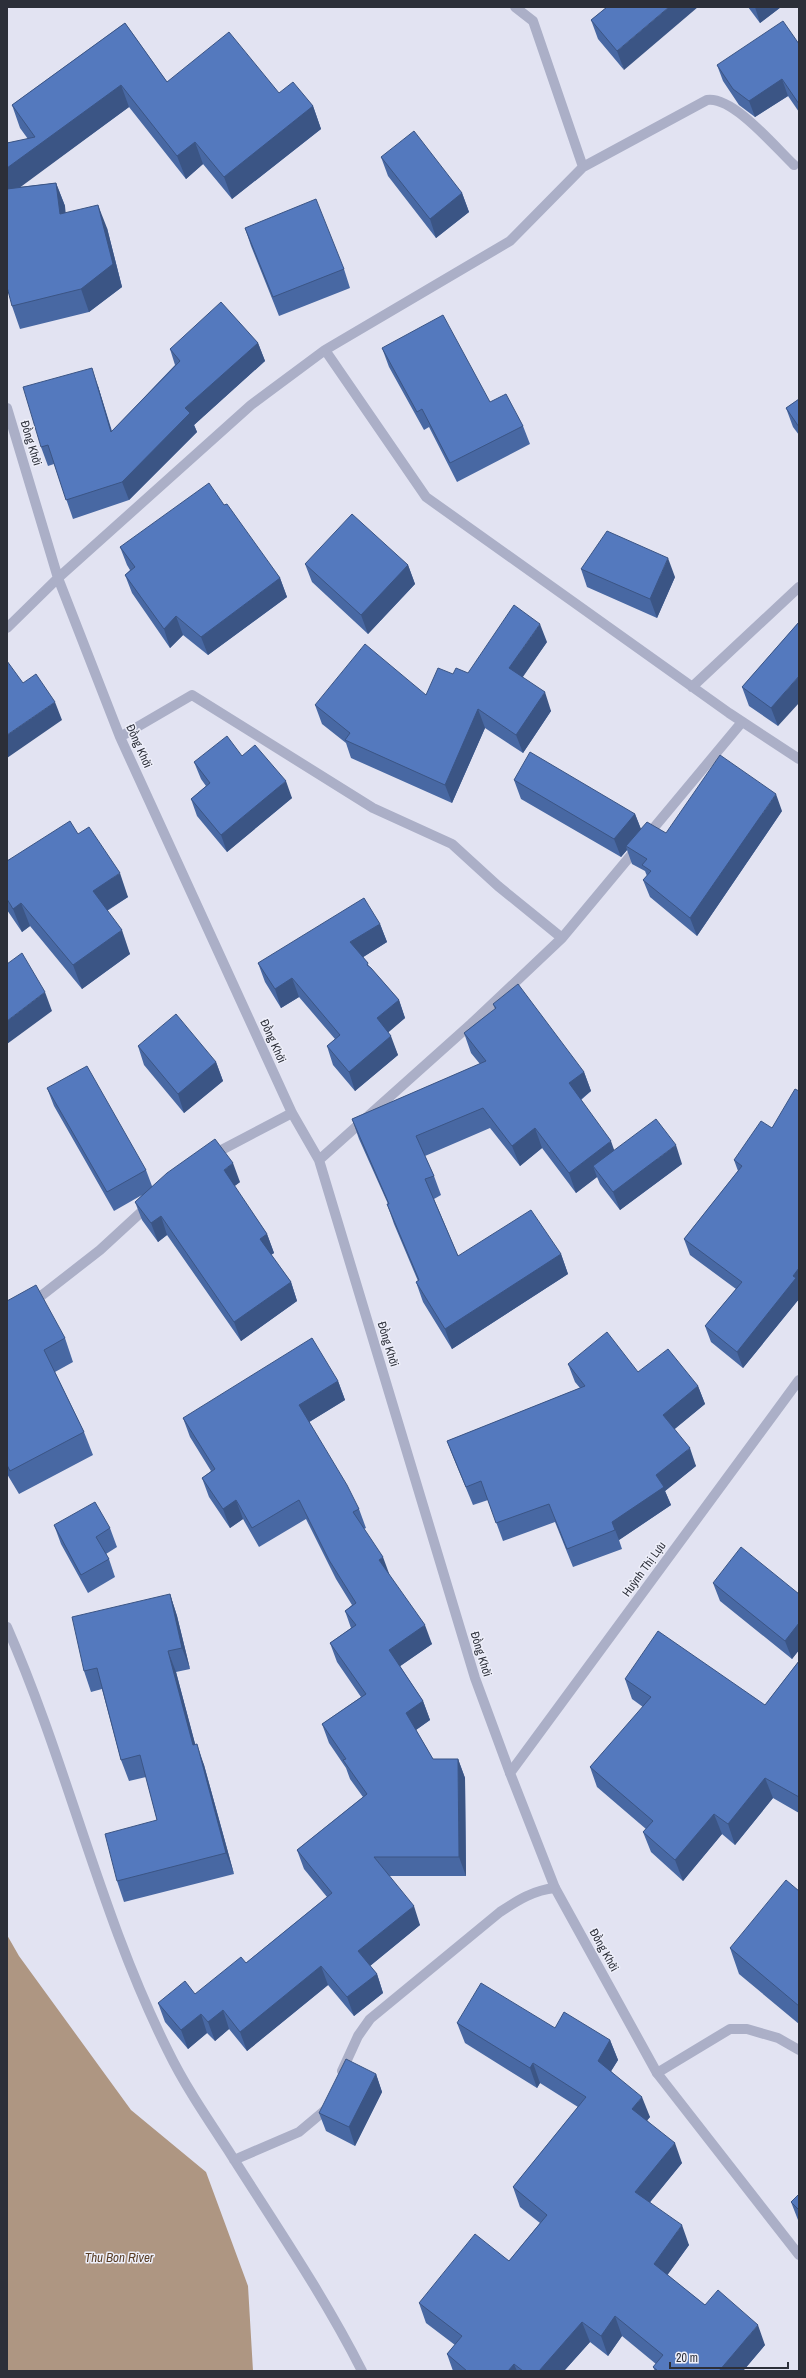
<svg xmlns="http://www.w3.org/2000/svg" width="806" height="2378" font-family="'Archivo Narrow',sans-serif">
	<rect width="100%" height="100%" fill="#e2e3f2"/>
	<!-- water -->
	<path fill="#ae9682" d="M 7,1935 L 19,1956 L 131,2110 L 206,2172 L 248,2286 L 253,2371 L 7,2371 Z"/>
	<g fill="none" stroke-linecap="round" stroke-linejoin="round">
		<!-- minor -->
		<path stroke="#abafc7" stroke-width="10" d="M 515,7 L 533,21 L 583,167
			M 325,350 L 426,497 L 729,713 L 799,759
			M 7,408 L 58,578 L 120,737 L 292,1113 L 319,1160 L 475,1678 L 510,1773
			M 7,628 L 58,578 L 251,405 L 325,350 L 510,241 L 583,167 L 707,100 C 733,96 775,147 794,165
			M 692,687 L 799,587
			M 120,737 L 192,695 L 373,808 L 452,844 L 498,886 L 562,938
			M 212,1155 L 292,1113
			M 319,1160 L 471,1024 L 562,938 L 742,722
			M 32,1303 L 100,1250 L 150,1204
			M 7,1627 C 68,1766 100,1915 168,2051 C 185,2086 207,2118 228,2150 C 274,2223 323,2294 362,2371
			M 342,2071 L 358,2036 L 370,2019 L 500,1912 C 518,1900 534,1890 555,1888
			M 657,2073 L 730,2029 L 747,2029 L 778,2038 L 799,2050
			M 234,2160 L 299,2132 L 330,2106"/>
		<!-- tertiary -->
		<path stroke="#abafc7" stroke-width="10" d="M 799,1380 L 510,1773 L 555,1888 L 657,2073 L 799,2255"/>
	</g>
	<!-- wall -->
	<path fill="#4868a3" d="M 607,7 L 624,70 L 598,39 L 591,20 Z
		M 748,7 L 781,7 L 760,23 Z
		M 125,23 L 167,82 L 279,93 L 313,106 L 321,129 L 232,199 L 203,164 L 186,179 L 129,107 L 19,187 L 56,183 L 65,206 L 65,213 L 107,228 L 122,287 L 89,312 L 20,329 L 12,306 L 7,143 L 28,139 L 20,128 L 12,105 Z
		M 799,44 L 799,112 L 788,96 L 755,117 L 739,105 L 723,81 L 717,65 Z
		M 381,157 L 462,193 L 469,212 L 436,238 L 388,176 Z
		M 245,228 L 344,269 L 350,288 L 279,316 L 251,246 Z
		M 258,343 L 265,361 L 194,425 L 197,432 L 129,500 L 73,519 L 54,464 L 48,466 L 41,447 L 98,386 L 112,431 L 175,365 L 170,349 Z
		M 382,348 L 490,402 L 523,426 L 530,444 L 457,482 L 429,427 L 424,430 L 389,367 Z
		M 799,399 L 799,435 L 793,427 L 786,408 Z
		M 224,505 L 280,578 L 287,597 L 208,655 L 183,635 L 170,648 L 132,593 L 125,575 L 130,570 L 127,565 L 120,547 Z
		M 305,564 L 408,565 L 415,584 L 368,634 L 312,582 Z
		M 581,569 L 675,577 L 657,618 L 587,587 Z
		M 799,622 L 778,726 L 749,706 L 742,687 Z
		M 547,642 L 522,677 L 551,711 L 523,753 L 485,728 L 452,803 L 351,758 L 346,743 L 322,724 L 315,705 L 426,695 L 453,674 L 468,673 Z
		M 242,756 L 292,798 L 227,852 L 197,816 L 191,799 L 206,786 L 201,779 L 194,762 Z
		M 514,780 L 635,814 L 641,829 L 666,833 L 782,811 L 697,936 L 650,897 L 643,880 L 647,876 L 645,871 L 632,864 L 627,850 L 621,857 L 521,799 Z
		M 78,834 L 128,897 L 107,911 L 130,954 L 82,989 L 30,926 L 22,932 L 7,910 L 7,861 Z
		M 380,924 L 387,942 L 363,957 L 369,966 L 399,1000 L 405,1018 L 388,1032 L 398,1055 L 355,1091 L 333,1065 L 327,1046 L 335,1039 L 299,997 L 281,1008 L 265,982 L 258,963 Z
		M 493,1004 L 584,1072 L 591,1091 L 581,1100 L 614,1150 L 682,1164 L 620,1210 L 600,1184 L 597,1177 L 576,1193 L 542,1148 L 520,1166 L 490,1128 L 425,1156 L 434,1176 L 441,1195 L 434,1199 L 458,1256 L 561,1254 L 568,1274 L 452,1349 L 423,1302 L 416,1282 L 418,1281 L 394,1224 L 387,1204 L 388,1204 L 359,1139 L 352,1119 L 480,1064 L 471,1053 L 464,1033 L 495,1009 Z
		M 138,1046 L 216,1062 L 223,1081 L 184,1113 L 144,1065 Z
		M 47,1088 L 146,1170 L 152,1186 L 240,1182 L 234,1186 L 267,1234 L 274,1253 L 271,1255 L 291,1282 L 297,1301 L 241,1341 L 167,1235 L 158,1242 L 142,1220 L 135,1202 L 142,1195 L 114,1211 L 54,1106 Z
		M 799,1091 L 799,1299 L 743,1368 L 711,1342 L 705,1326 L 736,1289 L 690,1255 L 684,1239 L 738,1171 L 734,1160 L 772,1128 Z
		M 7,1301 L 65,1338 L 73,1362 L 55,1372 L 84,1432 L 93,1455 L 19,1494 L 7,1474 Z
		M 568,1364 L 638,1372 L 698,1386 L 705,1404 L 674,1429 L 696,1466 L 665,1491 L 671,1505 L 619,1540 L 622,1549 L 573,1567 L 555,1522 L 503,1541 L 488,1500 L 473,1505 L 454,1459 L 447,1441 L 580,1388 L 575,1382 Z
		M 338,1381 L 345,1400 L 309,1422 L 359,1509 L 366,1528 L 364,1529 L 390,1576 L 432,1644 L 400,1666 L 423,1701 L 430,1720 L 416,1730 L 433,1759 L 458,1759 L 465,1778 L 466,1876 L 389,1876 L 420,1925 L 370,1966 L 377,1974 L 383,1993 L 354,2016 L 328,1985 L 247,2051 L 229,2029 L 215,2041 L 207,2033 L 188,2049 L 165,2022 L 158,2003 L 195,1994 L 246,1963 L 327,1897 L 304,1869 L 297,1850 L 363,1797 L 350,1779 L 346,1768 L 329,1743 L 322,1724 L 361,1697 L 337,1662 L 330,1643 L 351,1628 L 345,1611 L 352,1605 L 336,1579 L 306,1519 L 259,1547 L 243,1519 L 230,1528 L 209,1497 L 202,1478 L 211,1471 L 190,1437 L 183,1418 Z
		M 54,1525 L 110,1528 L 117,1547 L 106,1554 L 109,1559 L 115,1577 L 88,1593 L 61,1544 Z
		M 713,1583 L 799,1594 L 799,1650 L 792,1659 L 720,1601 Z
		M 170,1594 L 177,1616 L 190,1669 L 176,1672 L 195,1744 L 204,1765 L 234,1874 L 124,1902 L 117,1881 L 157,1820 L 146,1777 L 129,1781 L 121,1760 L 102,1689 L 91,1692 L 84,1671 Z
		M 799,1661 L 799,1813 L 773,1798 L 735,1845 L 722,1834 L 683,1881 L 651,1852 L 643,1832 L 646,1829 L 597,1787 L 590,1767 L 643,1707 L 632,1699 L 625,1679 L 765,1705 Z
		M 799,1891 L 799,2024 L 739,1974 L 730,1948 Z
		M 457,2023 L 555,2028 L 610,2040 L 618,2060 L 611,2071 L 650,2117 L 647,2120 L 682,2163 L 650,2202 L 689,2245 L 667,2275 L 705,2305 L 765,2345 L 743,2371 L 655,2371 L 653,2367 L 656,2364 L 622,2336 L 608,2356 L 590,2342 L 564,2371 L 453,2371 L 447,2354 L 455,2345 L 426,2323 L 419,2303 L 509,2261 L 540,2223 L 520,2207 L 513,2187 L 578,2107 L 540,2083 L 537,2088 L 465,2043 Z
		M 376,2074 L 382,2092 L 355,2146 L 326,2131 L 319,2113 Z
		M 799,2194 L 799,2222 L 798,2220 L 791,2202 Z"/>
	<!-- shaded-wall -->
	<path fill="#3b5585" d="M 669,7 L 698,7 L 624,70 L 617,51 Z
		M 755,7 L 781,7 L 760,23 Z
		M 782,79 L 788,96 L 755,117 L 749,101 Z
		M 121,85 L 129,107 L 7,197 L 7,168 Z
		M 313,106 L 321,129 L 232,199 L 224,177 Z
		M 195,142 L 203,164 L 186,179 L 177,156 Z
		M 56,183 L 65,206 L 68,237 L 60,214 Z
		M 462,193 L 469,212 L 436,238 L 430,219 Z
		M 98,205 L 107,228 L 122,287 L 89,312 L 81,289 Z
		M 258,343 L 265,361 L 194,425 L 197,432 L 129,500 L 122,482 L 185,408 Z
		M 92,368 L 98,386 L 117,450 L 111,432 Z
		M 668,558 L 675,577 L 657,618 L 650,599 Z
		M 408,565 L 415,584 L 368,634 L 361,615 Z
		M 280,578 L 287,597 L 208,655 L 201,637 Z
		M 176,616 L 183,635 L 170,648 L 164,629 Z
		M 540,624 L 547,642 L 516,687 L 509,668 Z
		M 799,676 L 799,703 L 778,726 L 771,708 Z
		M 545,692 L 551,711 L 523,753 L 516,735 Z
		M 55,702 L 62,720 L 7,758 L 7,735 Z
		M 478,709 L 485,728 L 452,803 L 445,785 Z
		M 286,781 L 292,798 L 227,852 L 221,835 Z
		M 776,794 L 782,811 L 697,936 L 690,918 Z
		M 635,814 L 642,832 L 626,846 L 627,850 L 621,857 L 614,839 Z
		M 120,873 L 128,897 L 101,914 L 93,891 Z
		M 21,903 L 30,926 L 22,932 L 13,909 Z
		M 380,924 L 387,942 L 357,961 L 350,942 Z
		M 122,930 L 130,954 L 82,989 L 73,965 Z
		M 292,978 L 299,997 L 281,1008 L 275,989 Z
		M 45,992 L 52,1011 L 7,1044 L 7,1021 Z
		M 399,1000 L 405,1018 L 383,1037 L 377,1018 Z
		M 391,1036 L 398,1055 L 355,1091 L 349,1072 Z
		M 216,1062 L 223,1081 L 184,1113 L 178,1094 Z
		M 584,1072 L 591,1091 L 576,1103 L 569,1083 Z
		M 535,1128 L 542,1148 L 520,1166 L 512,1146 Z
		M 611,1141 L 618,1161 L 593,1166 L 597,1177 L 576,1193 L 569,1173 Z
		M 676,1145 L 682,1164 L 620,1210 L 613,1192 Z
		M 233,1163 L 240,1182 L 231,1189 L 224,1170 Z
		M 161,1216 L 167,1235 L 158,1242 L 151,1223 Z
		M 267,1234 L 274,1253 L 267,1257 L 260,1239 Z
		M 561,1254 L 568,1274 L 452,1349 L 445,1329 Z
		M 799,1268 L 799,1299 L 743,1368 L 737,1352 Z
		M 291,1282 L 297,1301 L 241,1341 L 234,1322 Z
		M 338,1381 L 345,1400 L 306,1424 L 299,1405 Z
		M 698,1386 L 705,1404 L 670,1433 L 663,1415 Z
		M 690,1448 L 696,1466 L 665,1491 L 671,1505 L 619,1540 L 612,1522 L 656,1475 Z
		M 236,1500 L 243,1519 L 230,1528 L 223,1509 Z
		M 383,1557 L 390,1576 L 379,1560 Z
		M 170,1594 L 177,1616 L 190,1669 L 182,1648 Z
		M 799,1623 L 799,1650 L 792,1659 L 785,1641 Z
		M 425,1625 L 432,1644 L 396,1669 L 389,1650 Z
		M 168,1651 L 176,1672 L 201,1766 L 193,1745 Z
		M 423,1701 L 430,1720 L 413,1732 L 406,1713 Z
		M 197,1744 L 204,1765 L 234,1874 L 226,1853 Z
		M 458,1759 L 465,1778 L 466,1876 L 459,1857 Z
		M 765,1778 L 773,1798 L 735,1845 L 728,1824 Z
		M 714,1814 L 722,1834 L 683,1881 L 675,1860 Z
		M 414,1906 L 420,1925 L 365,1970 L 358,1951 Z
		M 321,1966 L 328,1985 L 247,2051 L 240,2032 Z
		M 377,1974 L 383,1993 L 354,2016 L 347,1997 Z
		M 223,2010 L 229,2029 L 215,2041 L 208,2022 Z
		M 201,2014 L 207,2033 L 188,2049 L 181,2030 Z
		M 610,2040 L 618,2060 L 605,2081 L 598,2061 Z
		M 533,2063 L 540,2083 L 537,2088 L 530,2068 Z
		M 376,2074 L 382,2092 L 355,2146 L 349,2127 Z
		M 642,2097 L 650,2117 L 640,2129 L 632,2109 Z
		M 675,2143 L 682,2163 L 642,2212 L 635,2192 Z
		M 682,2225 L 689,2245 L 661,2284 L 654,2264 Z
		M 615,2316 L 622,2336 L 608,2356 L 601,2336 Z
		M 582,2322 L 590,2342 L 564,2371 L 539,2371 Z
		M 758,2325 L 765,2345 L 743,2371 L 719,2371 Z
		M 514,2364 L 517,2371 L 508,2371 Z"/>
	<!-- building -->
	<path fill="#5479be" stroke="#3b5585" d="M 607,7 L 669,7 L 617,51 L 591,20 Z
		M 783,21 L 799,44 L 799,104 L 782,79 L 749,101 L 733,89 L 717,65 Z
		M 125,23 L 167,82 L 229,32 L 279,93 L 293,82 L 313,106 L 224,177 L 195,142 L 177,156 L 121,85 L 7,168 L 7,143 L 35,137 L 12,105 Z
		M 414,131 L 462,193 L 430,219 L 381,157 Z
		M 56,183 L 60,214 L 98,205 L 113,264 L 81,289 L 12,306 L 7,287 L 7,189 Z
		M 316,199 L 344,269 L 273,297 L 245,228 Z
		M 221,302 L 258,343 L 185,408 L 190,413 L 122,482 L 66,500 L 48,445 L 41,447 L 23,387 L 92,368 L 111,432 L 180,361 L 170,349 Z
		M 443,315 L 490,402 L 506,394 L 523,426 L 450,463 L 422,409 L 417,412 L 382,348 Z
		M 799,399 L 799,427 L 786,408 Z
		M 209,483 L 224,505 L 227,504 L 280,578 L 201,637 L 176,616 L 164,629 L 125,575 L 135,567 L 120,547 Z
		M 352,514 L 408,565 L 361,615 L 305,564 Z
		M 607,531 L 668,558 L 650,599 L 581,569 Z
		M 514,605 L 540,624 L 509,668 L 545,692 L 516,735 L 478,709 L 445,785 L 345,740 L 350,733 L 315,705 L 365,644 L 426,695 L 438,668 L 453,674 L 456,668 L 468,673 Z
		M 799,622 L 799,676 L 771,708 L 742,687 Z
		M 7,661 L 23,683 L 36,674 L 55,702 L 7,735 Z
		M 227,736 L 242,756 L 255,745 L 286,781 L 221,835 L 191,799 L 210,783 L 194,762 Z
		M 530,752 L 635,814 L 614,839 L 514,780 Z
		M 720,755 L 776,794 L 690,918 L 643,880 L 651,871 L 642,865 L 647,859 L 626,846 L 647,822 L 666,833 Z
		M 70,821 L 78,834 L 89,827 L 120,873 L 93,891 L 122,930 L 73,965 L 21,903 L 13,909 L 7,899 L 7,861 Z
		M 364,898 L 380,924 L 350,942 L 368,963 L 367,965 L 371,968 L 399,1000 L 377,1018 L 391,1036 L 349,1072 L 327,1046 L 340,1035 L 292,978 L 275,989 L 258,963 Z
		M 22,953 L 45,992 L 7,1021 L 7,964 Z
		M 518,984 L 584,1072 L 569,1083 L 611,1141 L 569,1173 L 535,1128 L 512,1146 L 483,1108 L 416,1136 L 434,1176 L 425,1179 L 458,1256 L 531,1210 L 561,1254 L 445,1329 L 416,1282 L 419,1280 L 387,1204 L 389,1204 L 352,1119 L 486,1061 L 464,1033 L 496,1008 L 493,1004 Z
		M 176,1014 L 216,1062 L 178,1094 L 138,1046 Z
		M 87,1066 L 146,1170 L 107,1192 L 47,1088 Z
		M 795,1089 L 799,1091 L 799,1268 L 793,1276 L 796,1278 L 737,1352 L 705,1326 L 742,1282 L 684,1239 L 742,1166 L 734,1160 L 761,1121 L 772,1128 Z
		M 656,1119 L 676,1145 L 613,1192 L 593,1166 Z
		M 215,1139 L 233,1163 L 224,1170 L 267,1234 L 260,1239 L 291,1282 L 234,1322 L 161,1216 L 151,1223 L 135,1202 L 167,1173 Z
		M 36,1285 L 65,1338 L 44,1350 L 84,1432 L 10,1471 L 7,1465 L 7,1301 Z
		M 607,1332 L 638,1372 L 668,1349 L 698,1386 L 663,1415 L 690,1448 L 656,1475 L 664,1487 L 612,1522 L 615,1530 L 567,1549 L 549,1504 L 496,1523 L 481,1481 L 466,1487 L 447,1441 L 585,1386 L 568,1364 Z
		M 312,1338 L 338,1381 L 299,1405 L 347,1485 L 359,1509 L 353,1512 L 383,1557 L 379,1560 L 425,1625 L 389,1650 L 423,1701 L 406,1713 L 433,1759 L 458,1759 L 459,1857 L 374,1857 L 414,1906 L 358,1951 L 377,1974 L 347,1997 L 321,1966 L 240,2032 L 223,2010 L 208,2022 L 201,2014 L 181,2030 L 158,2003 L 185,1981 L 195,1994 L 241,1957 L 246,1963 L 332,1893 L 297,1850 L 367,1794 L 343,1760 L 346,1759 L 322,1724 L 366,1694 L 330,1643 L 356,1625 L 345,1611 L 356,1603 L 329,1560 L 299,1500 L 252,1528 L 236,1500 L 223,1509 L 202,1478 L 215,1469 L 183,1418 Z
		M 95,1502 L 110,1528 L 96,1537 L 109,1559 L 81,1575 L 54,1525 Z
		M 741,1547 L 799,1594 L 799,1623 L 785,1641 L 713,1583 Z
		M 170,1594 L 182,1648 L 168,1651 L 193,1745 L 197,1744 L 226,1853 L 117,1881 L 105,1834 L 157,1820 L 140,1755 L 121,1760 L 97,1668 L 84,1671 L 72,1617 Z
		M 658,1631 L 765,1705 L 799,1661 L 799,1797 L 765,1778 L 728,1824 L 714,1814 L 675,1860 L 643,1832 L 653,1821 L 590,1767 L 651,1697 L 625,1679 Z
		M 786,1880 L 799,1891 L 799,2006 L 730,1948 Z
		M 481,1983 L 555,2028 L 564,2012 L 610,2040 L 598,2061 L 642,2097 L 632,2109 L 675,2143 L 635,2192 L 682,2225 L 654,2264 L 705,2305 L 718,2290 L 758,2325 L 719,2371 L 658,2371 L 653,2367 L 663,2355 L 615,2316 L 601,2336 L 582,2322 L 539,2371 L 523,2371 L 514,2364 L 508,2371 L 467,2371 L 447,2354 L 462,2336 L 419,2303 L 475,2234 L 509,2261 L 547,2215 L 513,2187 L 586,2097 L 533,2063 L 530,2068 L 457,2023 Z
		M 346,2059 L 376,2074 L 349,2127 L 319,2113 Z
		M 799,2194 L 799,2210 L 791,2202 Z"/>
	<g text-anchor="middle" stroke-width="3" stroke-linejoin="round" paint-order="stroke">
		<!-- street labels -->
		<g font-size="12" fill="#2c2f39" stroke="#eeeffa">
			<text transform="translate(31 443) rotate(73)" y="4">Đồng Khởi</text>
			<text transform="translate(139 746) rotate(66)" y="4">Đồng Khởi</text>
			<text transform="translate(273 1041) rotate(66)" y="4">Đồng Khởi</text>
			<text transform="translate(388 1344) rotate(73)" y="4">Đồng Khởi</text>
			<text transform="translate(644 1569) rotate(-54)" y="4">Huỳnh Thị Lựu</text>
			<text transform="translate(481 1654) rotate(73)" y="4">Đồng Khởi</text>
			<text transform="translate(604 1950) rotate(61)" y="4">Đồng Khởi</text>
		</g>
		<!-- water labels -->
		<g font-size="13" font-style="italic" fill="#583d24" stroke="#eeeffa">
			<text x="119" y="2262">Thu Bon River</text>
		</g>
	</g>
	<!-- border -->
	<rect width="806" height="2378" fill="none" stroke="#2c2f39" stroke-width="16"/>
	<!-- scale -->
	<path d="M670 2362v6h118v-6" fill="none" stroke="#2c2f39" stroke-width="2"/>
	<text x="676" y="2362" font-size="12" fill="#2c2f39" stroke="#eeeffa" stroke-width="3" paint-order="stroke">20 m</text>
</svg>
